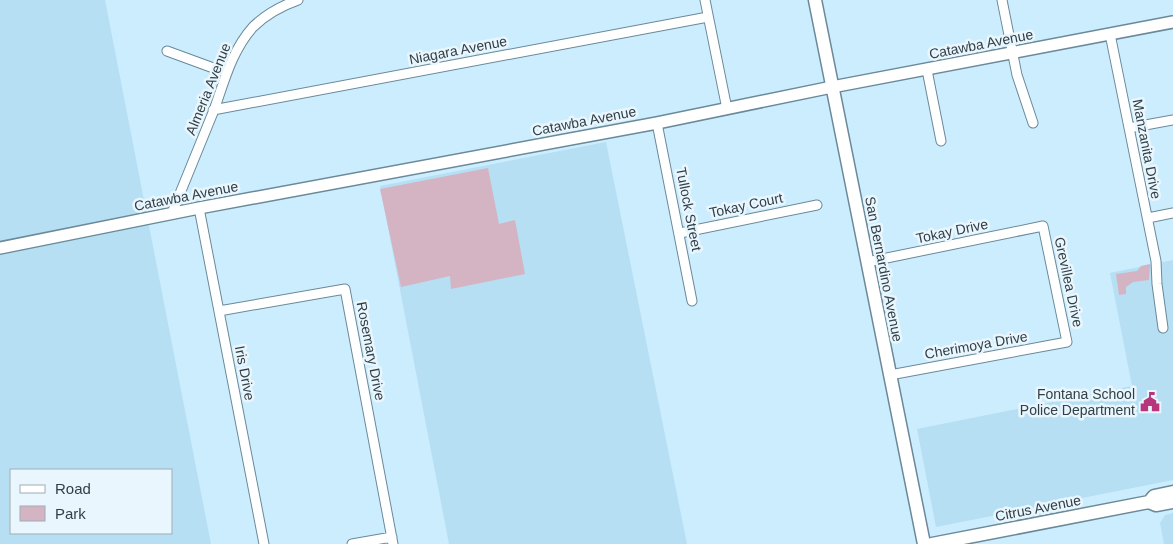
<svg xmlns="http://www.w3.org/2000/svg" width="1173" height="544" font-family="Helvetica,sans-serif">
	<rect width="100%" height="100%" fill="#cbedfe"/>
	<!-- built -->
	<path fill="#b6dff4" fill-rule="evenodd" d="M 0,0 L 105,0 L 211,544 L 0,544 ZM 11,470 L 171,470 L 171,533 L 11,533 Z
		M 606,142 L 687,544 L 449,544 L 380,186 Z
		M 1173,260 L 1173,480 L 936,527 L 917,429 L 1132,386 L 1110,273 Z
		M 1173,513 L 1173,544 L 1164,544 L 1160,523 L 1165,515 Z"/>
	<!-- green -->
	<path fill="#d4b4c2" d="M 488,168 L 499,224 L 515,220 L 525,274 L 451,289 L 450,276 L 401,287 L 380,189 Z
		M 1150,264 L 1149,280 L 1133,282 L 1126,287 L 1126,294 L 1119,295 L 1116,274 L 1137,271 L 1141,266 Z"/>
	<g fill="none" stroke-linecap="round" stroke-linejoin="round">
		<defs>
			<path id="minor" d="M 705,0 L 727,109
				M 1002,0 L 1017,75 L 1033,123
				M 1110,34 L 1156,261 L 1157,284 L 1163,328
				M 167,51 L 227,73
				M 927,70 L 941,141
				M 213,110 L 708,17
				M 657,123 L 692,301
				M 1129,128 L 1173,120
				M 199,208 L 264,544
				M 172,213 C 186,179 200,145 214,110 C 224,82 232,50 253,27 C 266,14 281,6 298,0
				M 1148,218 L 1173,213
				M 680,233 L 817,205
				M 867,262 L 1043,226 L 1067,342 L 890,375
				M 219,311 L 345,289 L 393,544
				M 352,544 L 392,537"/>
			<path id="tertiary" d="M 0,248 L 199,208 L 657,123 L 832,87 L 1173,22"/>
			<path id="secondary" d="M 815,0 L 924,544
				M 1149,502 L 1156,505 L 1173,502
				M 932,544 L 1149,502 L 1154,496 L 1173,492"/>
		</defs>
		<!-- minor casing -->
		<use href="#minor" stroke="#6a8999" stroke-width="11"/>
		<!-- tertiary casing -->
		<use href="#tertiary" stroke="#6a8999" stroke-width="14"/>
		<!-- secondary casing -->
		<use href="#secondary" stroke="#6a8999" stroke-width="15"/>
		<!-- minor -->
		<use href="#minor" stroke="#fff" stroke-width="9"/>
		<!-- tertiary -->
		<use href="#tertiary" stroke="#fff" stroke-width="11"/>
		<!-- secondary -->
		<use href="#secondary" stroke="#fff" stroke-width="12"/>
	</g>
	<!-- icons -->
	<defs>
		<symbol id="civic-bare" viewBox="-9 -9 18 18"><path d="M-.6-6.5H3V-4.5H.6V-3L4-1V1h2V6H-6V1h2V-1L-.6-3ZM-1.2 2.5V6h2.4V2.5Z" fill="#b7357d" stroke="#e9f6fd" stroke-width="2.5" paint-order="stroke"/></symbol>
	</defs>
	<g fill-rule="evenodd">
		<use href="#civic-bare" x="1136" y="388" width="28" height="28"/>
	</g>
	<g text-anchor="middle" stroke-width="5" stroke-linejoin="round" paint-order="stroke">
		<!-- street labels -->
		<g font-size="14" fill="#313f46" stroke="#e9f6fd">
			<text transform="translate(981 44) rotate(-11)" y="5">Catawba Avenue</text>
			<text transform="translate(458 50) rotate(-11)" y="5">Niagara Avenue</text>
			<text transform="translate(208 89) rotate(-68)" y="5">Almeria Avenue</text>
			<text transform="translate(584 121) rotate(-11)" y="5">Catawba Avenue</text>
			<text transform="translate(1147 149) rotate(79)" y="5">Manzanita Drive</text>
			<text transform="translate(186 196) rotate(-11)" y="5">Catawba Avenue</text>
			<text transform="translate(746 205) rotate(-12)" y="5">Tokay Court</text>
			<text transform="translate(689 209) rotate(79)" y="5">Tullock Street</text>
			<text transform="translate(952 231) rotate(-12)" y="5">Tokay Drive</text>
			<text transform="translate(884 269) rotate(79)" y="5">San Bernardino Avenue</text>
			<text transform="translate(1069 282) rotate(78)" y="5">Grevillea Drive</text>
			<text transform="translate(976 345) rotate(-10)" y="5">Cherimoya Drive</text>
			<text transform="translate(371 351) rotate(79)" y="5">Rosemary Drive</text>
			<text transform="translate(245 373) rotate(79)" y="5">Iris Drive</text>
			<text transform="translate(1038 508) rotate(-11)" y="5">Citrus Avenue</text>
		</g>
		<!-- poi labels -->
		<g font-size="14" fill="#313f46" stroke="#e9f6fd" text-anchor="end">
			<text x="1135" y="399">Fontana School<tspan x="1135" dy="16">Police Department</tspan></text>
		</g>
	</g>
	<!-- legend -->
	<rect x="10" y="469" width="162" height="65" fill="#e9f6fd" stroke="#9fadb4"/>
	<rect x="20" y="485" width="25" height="8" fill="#ffffff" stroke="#9fadb4"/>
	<text x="55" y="494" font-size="15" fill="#313f46">Road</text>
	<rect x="20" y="506" width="25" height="15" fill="#d4b4c2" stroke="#9fadb4"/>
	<text x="55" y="519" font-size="15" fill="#313f46">Park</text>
</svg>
